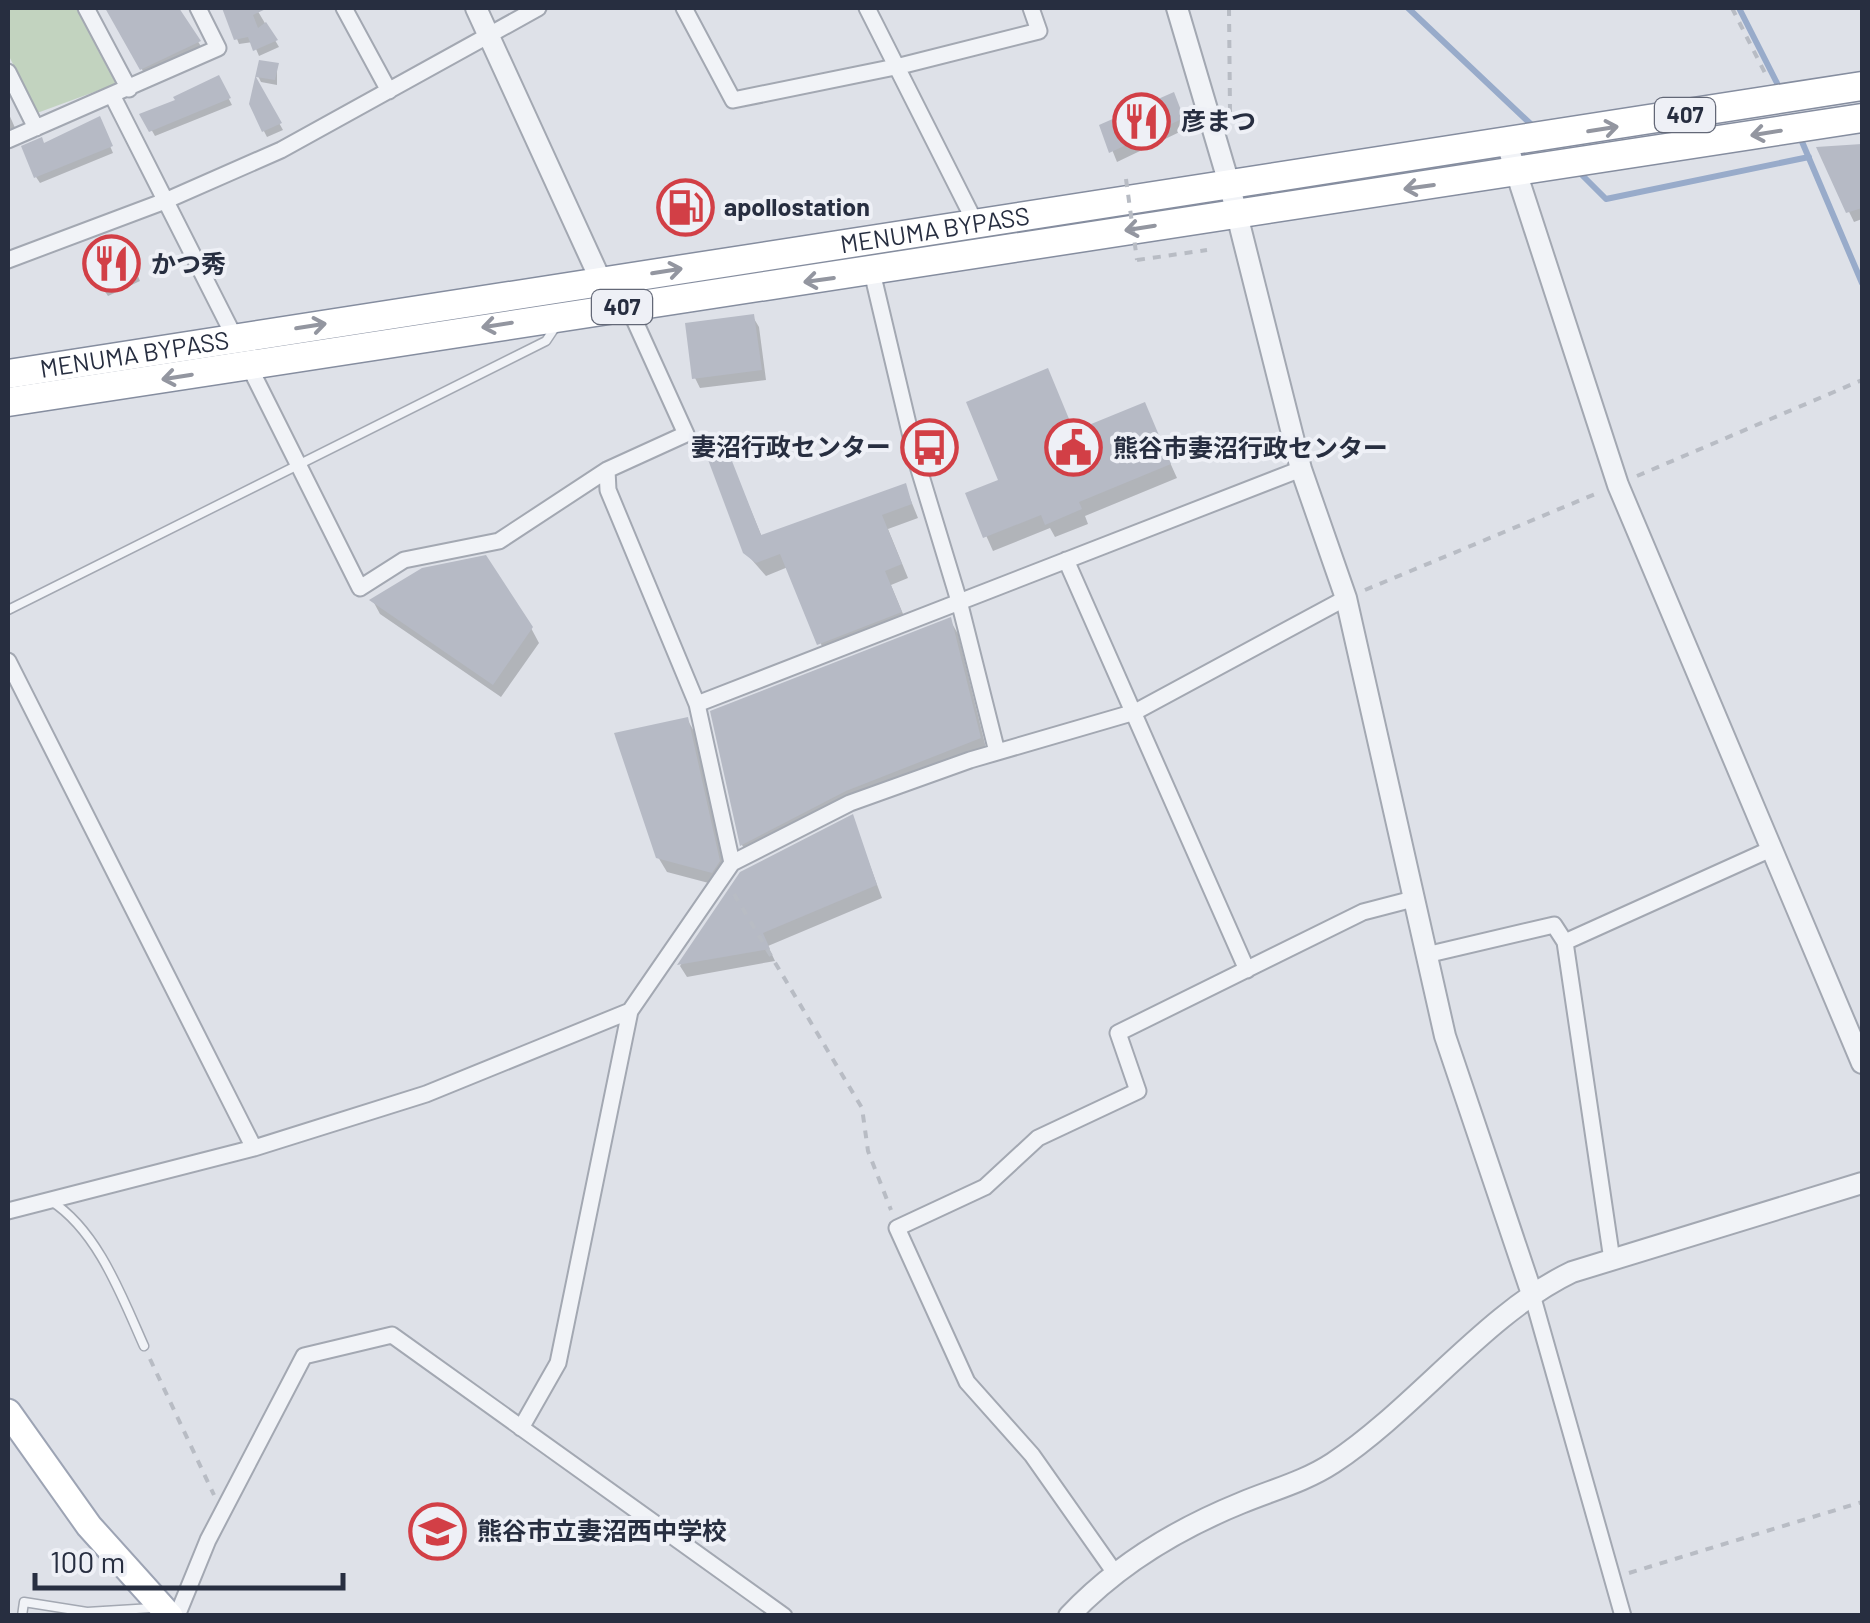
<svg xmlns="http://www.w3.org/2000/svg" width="1870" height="1623" font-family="Barlow,'Noto Sans JP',sans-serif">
	<rect width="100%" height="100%" fill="#dee1e8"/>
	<!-- green -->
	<path fill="#c2d3bf" d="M 8,8 L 76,8 L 116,84 L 37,113 L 8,54 Z"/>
	<!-- shadow -->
	<path fill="#0003" d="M 110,8 L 177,8 L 202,48 L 145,75 Z
		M 225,8 L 256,8 L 279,47 L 259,56 L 253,42 L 239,44 Z
		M 277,65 L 277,85 L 261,82 L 258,76 Z
		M 218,78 L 232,105 L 155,136 L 143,115 L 178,102 Z
		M 1173,95 L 1188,128 L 1117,162 L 1103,127 Z
		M 269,105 L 283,130 L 267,137 L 254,112 Z
		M 8,112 L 16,130 L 8,134 Z
		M 100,122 L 113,153 L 40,183 L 36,177 L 44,146 Z
		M 1862,146 L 1862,219 L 1854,222 L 1819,150 Z
		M 126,248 L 140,281 L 108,296 L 104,290 Z
		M 753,317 L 759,327 L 766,380 L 700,388 L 695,378 Z
		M 1144,405 L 1177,478 L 1085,516 L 1088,524 L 1055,537 L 1050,528 L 993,551 L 968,495 L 1001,481 L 1075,433 Z
		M 720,436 L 762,537 L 905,486 L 918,518 L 888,529 L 908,578 L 891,585 L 908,626 L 827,658 L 788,567 L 766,576 L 745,552 Z
		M 373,601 L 531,628 L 539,643 L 501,697 L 380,614 Z
		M 950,620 L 958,634 L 987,752 L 854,804 L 750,859 L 742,845 L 713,713 Z
		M 687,719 L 695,733 L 726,876 L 720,886 L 667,872 L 658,857 Z
		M 852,817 L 882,898 L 768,946 L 775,961 L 687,977 L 680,966 L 741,874 Z"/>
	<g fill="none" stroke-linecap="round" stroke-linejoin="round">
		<!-- stream -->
		<path stroke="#98abca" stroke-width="6" d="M 1408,8 L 1536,129
			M 1739,8 L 1782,93
			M 1800,137 L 1862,283
			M 1577,170 L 1606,199 L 1809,157"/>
	</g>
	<!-- building -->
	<path fill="#b6bac5" d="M 105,8 L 179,8 L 201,41 L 140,70 Z
		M 222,8 L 268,8 L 253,15 L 258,28 L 266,22 L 278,40 L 253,51 L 248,37 L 234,40 Z
		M 259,60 L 279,63 L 275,80 L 256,77 L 282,123 L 262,132 L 249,104 Z
		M 219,75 L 231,98 L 149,132 L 139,114 L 175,100 L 173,97 Z
		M 1174,92 L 1184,118 L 1109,153 L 1099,125 Z
		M 100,116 L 113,146 L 34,178 L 21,146 L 42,137 L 44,143 Z
		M 1862,144 L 1862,208 L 1846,213 L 1816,147 Z
		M 123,238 L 139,274 L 102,291 L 85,254 Z
		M 754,314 L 762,370 L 692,379 L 685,323 Z
		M 1048,368 L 1074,431 L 1145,402 L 1171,464 L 1079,502 L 1082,509 L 1045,525 L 1041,515 L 983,538 L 965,493 L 998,480 L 966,402 Z
		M 721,433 L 761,535 L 906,483 L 912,504 L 882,515 L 902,564 L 885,571 L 902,612 L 817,645 L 780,554 L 756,563 L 743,553 L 701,441 Z
		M 486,555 L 533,627 L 493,685 L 369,600 L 422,568 Z
		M 951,617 L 981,738 L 846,791 L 740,846 L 710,711 Z
		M 688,717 L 720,861 L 712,873 L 656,858 L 614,733 Z
		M 853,814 L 877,885 L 763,933 L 770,949 L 677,965 L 740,872 Z"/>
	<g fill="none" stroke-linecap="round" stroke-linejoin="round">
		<defs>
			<path id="service" d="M 8,610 L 546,341 L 556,326
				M 51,1201 C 98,1231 122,1297 144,1346
				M 22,1616 L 24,1602 L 87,1612 L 152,1608"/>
			<path id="minor" d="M 86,8 L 129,89
				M 344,8 L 389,91
				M 684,8 L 733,100 L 900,66 L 1039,31 L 1031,8
				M 867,8 L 976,224
				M 8,72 L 36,128
				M 113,97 L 235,338
				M 8,140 L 218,48 L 198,8
				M 8,260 L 165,201 L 281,150 L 538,8
				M 872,272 L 918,466 L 959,601 L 997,752
				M 249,366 L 360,588 L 404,560 L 499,541 L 607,470 L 686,434 L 628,306
				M 607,470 L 608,490 L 697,704 L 732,863
				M 1066,560 L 1247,970
				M 8,661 L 254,1148
				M 697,704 L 1301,469
				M 1565,942 L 1771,849
				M 1426,955 L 1554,925 L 1565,942 L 1612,1260
				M 8,1211 L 254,1148 L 426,1094 L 630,1011
				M 1531,1291 L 1623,1616
				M 521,1428 L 558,1363 L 630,1011 L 732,863 L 850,803 L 970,760 L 1135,712 L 1346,598
				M 1115,1573 L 1032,1455 L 967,1382 L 897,1228 L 985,1187 L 1038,1138 L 1138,1091 L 1118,1033 L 1363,912 L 1413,899
				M 177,1616 L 208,1540 L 304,1356 L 392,1335 L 784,1616"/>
			<path id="tertiary" d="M 476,8 L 601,281
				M 1177,8 L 1230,187 L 1301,469 L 1346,598 L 1445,1036 L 1531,1291
				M 1507,144 L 1618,485 L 1862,1063
				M 1069,1616 C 1117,1565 1177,1529 1241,1503 C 1272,1490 1304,1482 1333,1463 C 1416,1408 1486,1313 1572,1272 L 1862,1183"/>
			<path id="primary" d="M 8,1412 L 89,1526 L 170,1616"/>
			<g id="trunk">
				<path id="s1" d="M 8,374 L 1862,86"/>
				<path d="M 8,402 L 1862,118"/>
			</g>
		</defs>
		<!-- service casing -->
		<use href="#service" stroke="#a3a8b2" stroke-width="11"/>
		<!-- minor casing -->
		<use href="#minor" stroke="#a3a8b2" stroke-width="19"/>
		<!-- tertiary casing -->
		<use href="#tertiary" stroke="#a3a8b2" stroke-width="24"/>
		<!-- primary casing -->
		<use href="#primary" stroke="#9da4b4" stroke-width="29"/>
		<!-- trunk casing -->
		<use href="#trunk" stroke="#858d9f" stroke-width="31"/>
		<!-- path -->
		<path stroke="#b8bcc4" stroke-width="4" stroke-dasharray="8 8" stroke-linecap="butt" d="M 1229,8 L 1230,112
			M 1732,8 L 1768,79
			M 1137,260 L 1207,250
			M 1637,476 L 1862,380
			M 1365,590 L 1600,492
			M 734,894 L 862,1108 L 868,1151 L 891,1210
			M 150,1359 L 214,1495
			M 1629,1573 L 1862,1502"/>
		<!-- service -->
		<use href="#service" stroke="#f1f3f7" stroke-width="8"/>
		<!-- minor -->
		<use href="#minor" stroke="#f1f3f7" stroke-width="15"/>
		<!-- tertiary -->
		<use href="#tertiary" stroke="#f1f3f7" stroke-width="20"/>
		<!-- primary -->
		<use href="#primary" stroke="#fff" stroke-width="25"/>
		<!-- trunk -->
		<use href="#trunk" stroke="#fff" stroke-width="28"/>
		<!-- path-bridge -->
		<path stroke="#b8bcc4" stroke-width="4" stroke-dasharray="8 8" stroke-linecap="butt" d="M 1126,179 L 1137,260"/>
	</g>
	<!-- one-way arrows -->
	<defs><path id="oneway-shaft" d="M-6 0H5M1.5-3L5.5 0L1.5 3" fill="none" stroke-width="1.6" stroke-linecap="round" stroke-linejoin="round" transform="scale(2.5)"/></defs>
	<g stroke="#9396a0">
		<use href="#oneway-shaft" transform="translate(1603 129) rotate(-9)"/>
		<use href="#oneway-shaft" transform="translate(1766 133) rotate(171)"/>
		<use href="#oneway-shaft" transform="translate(1419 187) rotate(172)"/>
		<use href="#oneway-shaft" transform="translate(1140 228) rotate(171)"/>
		<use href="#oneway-shaft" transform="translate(667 271) rotate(-9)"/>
		<use href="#oneway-shaft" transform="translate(819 280) rotate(172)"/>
		<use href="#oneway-shaft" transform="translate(497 325) rotate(171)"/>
		<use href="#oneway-shaft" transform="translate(311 326) rotate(-9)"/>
		<use href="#oneway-shaft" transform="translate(177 377) rotate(171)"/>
	</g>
	<!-- icons -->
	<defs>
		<symbol id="restaurant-ring" viewBox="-11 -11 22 22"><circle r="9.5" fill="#eef0f6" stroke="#d23f46" stroke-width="1.5"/><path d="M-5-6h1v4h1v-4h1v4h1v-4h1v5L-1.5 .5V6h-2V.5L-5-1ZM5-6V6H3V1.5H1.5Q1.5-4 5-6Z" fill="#d23f46"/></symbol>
		<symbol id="fuel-ring" viewBox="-11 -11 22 22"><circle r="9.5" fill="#eef0f6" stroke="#d23f46" stroke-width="1.5"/><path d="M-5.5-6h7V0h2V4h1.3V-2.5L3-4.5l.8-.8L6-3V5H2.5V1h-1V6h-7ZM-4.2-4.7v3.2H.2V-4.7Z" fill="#d23f46"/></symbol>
		<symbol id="bus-ring" viewBox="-11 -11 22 22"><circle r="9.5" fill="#eef0f6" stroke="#d23f46" stroke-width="1.5"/><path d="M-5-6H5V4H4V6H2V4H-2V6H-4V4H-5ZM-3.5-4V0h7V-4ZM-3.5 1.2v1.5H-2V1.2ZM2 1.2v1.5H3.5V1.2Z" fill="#d23f46"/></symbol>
		<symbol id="civic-ring" viewBox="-11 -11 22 22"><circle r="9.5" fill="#eef0f6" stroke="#d23f46" stroke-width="1.5"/><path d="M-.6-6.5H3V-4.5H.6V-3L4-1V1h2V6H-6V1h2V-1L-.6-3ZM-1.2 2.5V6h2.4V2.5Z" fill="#d23f46"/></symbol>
		<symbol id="school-ring" viewBox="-11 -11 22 22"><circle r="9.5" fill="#eef0f6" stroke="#d23f46" stroke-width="1.5"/><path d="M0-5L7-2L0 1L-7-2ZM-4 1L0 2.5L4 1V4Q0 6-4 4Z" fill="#d23f46"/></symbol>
	</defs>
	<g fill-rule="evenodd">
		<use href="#restaurant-ring" x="1110" y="90" width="63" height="63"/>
		<use href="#fuel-ring" x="654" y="176" width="63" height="63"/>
		<use href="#restaurant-ring" x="80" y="232" width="63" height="63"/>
		<use href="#bus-ring" x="898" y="416" width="63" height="63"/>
		<use href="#civic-ring" x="1042" y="416" width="63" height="63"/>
		<use href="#school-ring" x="406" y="1500" width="63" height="63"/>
	</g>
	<g text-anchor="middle" stroke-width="8" stroke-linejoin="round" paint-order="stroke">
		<!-- shield labels -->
		<g fill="#eef0f6" stroke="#636877" stroke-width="2.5">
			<rect x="1655" y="98" width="60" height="34" rx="8"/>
			<rect x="592" y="290" width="60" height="34" rx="8"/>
		</g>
		<g font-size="22" font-weight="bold" fill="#272e40">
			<text x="1685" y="123">407</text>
			<text x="622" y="315">407</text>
		</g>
		<!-- poi labels -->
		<g font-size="25" font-weight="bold" fill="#272e40" stroke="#eef0f6" text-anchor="start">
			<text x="1181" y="130">彦まつ</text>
			<text x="724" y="216">apollostation</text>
			<text x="151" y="273">かつ秀</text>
			<text x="891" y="456" text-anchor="end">妻沼行政センター</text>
			<text x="1113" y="457">熊谷市妻沼行政センター</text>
			<text x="477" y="1540">熊谷市立妻沼西中学校</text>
		</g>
		<!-- street labels -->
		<g font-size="25" fill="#272e40" stroke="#eef0f6">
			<text dy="9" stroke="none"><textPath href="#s1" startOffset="938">MENUMA BYPASS</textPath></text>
			<text dy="9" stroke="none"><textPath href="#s1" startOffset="128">MENUMA BYPASS</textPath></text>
		</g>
	</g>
	<!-- border -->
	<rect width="1870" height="1623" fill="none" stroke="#272e40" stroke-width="20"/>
	<!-- scale -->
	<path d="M35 1573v15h308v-15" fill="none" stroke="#272e40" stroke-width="5"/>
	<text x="50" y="1573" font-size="30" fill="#272e40" stroke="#eef0f6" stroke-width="8" paint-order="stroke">100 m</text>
</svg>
